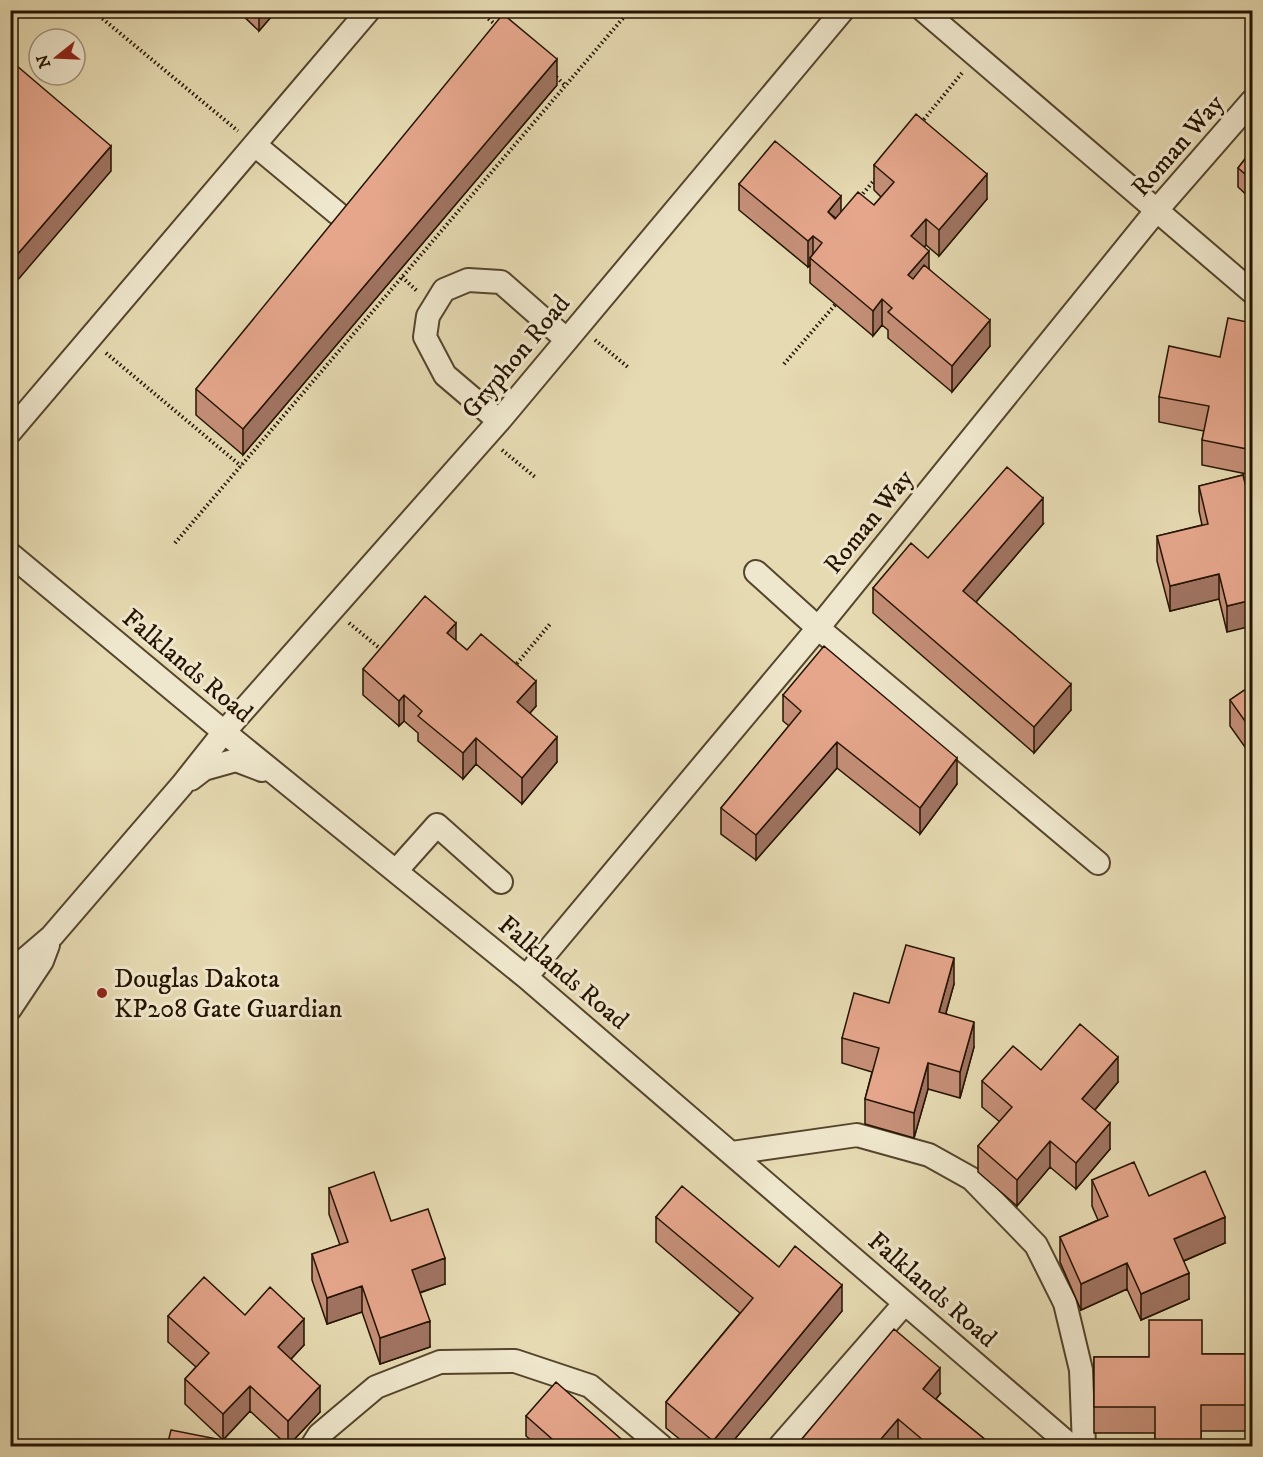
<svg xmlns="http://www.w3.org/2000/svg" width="1263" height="1457" font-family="'IM FELL DW Pica',serif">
	<rect width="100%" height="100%" fill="#e6dab2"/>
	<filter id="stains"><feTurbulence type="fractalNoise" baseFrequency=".00333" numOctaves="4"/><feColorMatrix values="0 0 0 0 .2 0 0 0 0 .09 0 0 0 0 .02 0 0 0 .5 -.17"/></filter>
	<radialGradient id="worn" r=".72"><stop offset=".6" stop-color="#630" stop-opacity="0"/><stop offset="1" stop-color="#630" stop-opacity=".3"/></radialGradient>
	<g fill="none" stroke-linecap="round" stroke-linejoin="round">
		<defs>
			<path id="minor" d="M 923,10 L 1252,292
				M 255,145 L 337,213
				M 499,421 L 445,375 L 425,337 L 428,316 L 444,290 L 468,280 L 501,282 L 567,340
				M 10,432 L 369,10
				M 10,554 L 224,732 L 526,977 L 1071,1446
				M 756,572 L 818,628 L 1098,863
				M 191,779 L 204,769 L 236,760 L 262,770
				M 396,871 L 437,825 L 501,882
				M 10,972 L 52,936 L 182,785 L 224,732 L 499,421 L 843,10
				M 526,977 L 818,628 L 1156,211 L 1252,101
				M 10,1009 L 42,961 L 48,945
				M 732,1153 L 857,1135 L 929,1155 L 972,1179 L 1036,1245 L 1065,1303 L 1081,1370 L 1084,1446
				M 312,1446 L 319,1435 L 376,1387 L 440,1362 L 515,1361 L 590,1386 L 661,1446
				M 780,1446 L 905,1303"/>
		</defs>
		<!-- minor casing -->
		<use href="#minor" stroke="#55452c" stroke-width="26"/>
		<!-- path -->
		<path stroke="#251300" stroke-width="4" stroke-dasharray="1.5 3" stroke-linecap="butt" d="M 92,10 L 238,131
			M 478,10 L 497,26
			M 553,74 L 566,86
			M 921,123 L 962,73
			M 860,197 L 877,177
			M 402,277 L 417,291
			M 595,340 L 629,368
			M 106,353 L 241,466
			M 784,364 L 835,305
			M 502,450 L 535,477
			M 175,543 L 630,10
			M 349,623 L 383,651
			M 514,667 L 550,624"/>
		<!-- minor -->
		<use href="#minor" stroke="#efe7cd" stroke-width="22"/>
	</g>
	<!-- wall -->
	<path fill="#c58f78" stroke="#251300" stroke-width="1.5" d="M 237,10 L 277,10 L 259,31 Z
		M 557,85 L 243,455 L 196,415 L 196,389 Z
		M 1252,150 L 1252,200 L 1238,187 L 1238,168 Z
		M 874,165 L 987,199 L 939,256 L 926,245 L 924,247 L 929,269 L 990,346 L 952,392 L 888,338 L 888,330 L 882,325 L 873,336 L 810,283 L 810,265 L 808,267 L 739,210 L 739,184 L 841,212 L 874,205 L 881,197 L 874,190 Z
		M 1252,323 L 1252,475 L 1202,465 L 1202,440 L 1204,431 L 1159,422 L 1159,397 L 1220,357 Z
		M 1243,475 L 1227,632 L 1219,599 L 1170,611 L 1157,561 L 1157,536 L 1202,525 L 1199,511 L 1199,486 Z
		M 1043,524 L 976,602 L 1071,710 L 1034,753 L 873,613 L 873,588 L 928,558 Z
		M 1252,637 L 1252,666 L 1251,664 L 1251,638 Z
		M 456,641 L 536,706 L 530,713 L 557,762 L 522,804 L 476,764 L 463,779 L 418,741 L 418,733 L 404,721 L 399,726 L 363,695 L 363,669 Z
		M 1252,685 L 1252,757 L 1230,726 L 1230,700 Z
		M 783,695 L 957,784 L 920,834 L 837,768 L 756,860 L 721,834 L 721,808 L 789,726 L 783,721 Z
		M 954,984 L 946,1013 L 974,1047 L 960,1098 L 928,1089 L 914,1138 L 865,1124 L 865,1099 L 872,1072 L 842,1063 L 842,1038 L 889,1003 Z
		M 1041,1070 L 1118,1082 L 1095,1110 L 1110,1149 L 1076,1189 L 1050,1167 L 1017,1206 L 978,1172 L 978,1146 L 1000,1122 L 982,1107 L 982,1081 Z
		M 1092,1180 L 1149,1196 L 1225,1243 L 1184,1261 L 1189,1299 L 1141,1320 L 1127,1289 L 1081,1310 L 1060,1262 L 1060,1237 L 1098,1220 L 1092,1206 Z
		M 329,1188 L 391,1221 L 445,1284 L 420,1293 L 430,1347 L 380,1364 L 362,1312 L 327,1324 L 312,1280 L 312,1254 L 340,1245 L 329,1214 Z
		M 656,1217 L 779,1267 L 842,1311 L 729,1446 L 688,1446 L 666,1428 L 666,1402 L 740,1313 L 656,1242 Z
		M 245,1315 L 304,1345 L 291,1359 L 320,1412 L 288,1446 L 250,1411 L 223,1440 L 185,1404 L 185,1379 L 196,1367 L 168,1342 L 168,1316 Z
		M 1202,1354 L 1252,1354 L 1252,1431 L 1201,1431 L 1201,1446 L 1155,1446 L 1155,1433 L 1094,1433 L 1094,1357 L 1149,1357 Z
		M 940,1394 L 936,1399 L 993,1446 L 899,1446 L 898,1445 L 796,1446 Z
		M 526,1416 L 629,1446 L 538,1446 L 526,1436 Z"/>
	<!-- shaded-wall -->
	<path fill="#a07462" stroke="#251300" stroke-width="1.5" d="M 259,10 L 277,10 L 259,31 Z
		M 557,59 L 557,85 L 243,455 L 243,429 Z
		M 111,146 L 111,171 L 10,289 L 10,263 Z
		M 987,174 L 987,199 L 939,256 L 939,230 Z
		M 841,196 L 841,222 L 828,212 Z
		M 926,219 L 926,245 L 911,262 L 911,236 Z
		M 813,236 L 813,260 L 810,258 L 810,265 L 808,267 L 808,241 Z
		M 929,251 L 929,277 L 908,301 L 908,275 Z
		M 882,299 L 882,325 L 873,336 L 873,311 Z
		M 990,320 L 990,346 L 952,392 L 952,366 Z
		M 1043,498 L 1043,524 L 963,617 L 963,591 Z
		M 1219,574 L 1219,599 L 1170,611 L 1170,586 Z
		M 1252,600 L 1252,626 L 1227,632 L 1227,606 Z
		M 456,623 L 456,648 L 447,633 Z
		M 536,681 L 536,706 L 517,728 L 517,702 Z
		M 1071,684 L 1071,710 L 1034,753 L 1034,727 Z
		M 404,695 L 404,721 L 399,726 L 399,701 Z
		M 557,737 L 557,762 L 522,804 L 522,778 Z
		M 476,738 L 476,764 L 463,779 L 463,753 Z
		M 837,742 L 837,768 L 756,860 L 756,835 Z
		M 957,758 L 957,784 L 920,834 L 920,808 Z
		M 954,958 L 954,984 L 939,1037 L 939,1012 Z
		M 974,1022 L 974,1047 L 960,1098 L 960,1072 Z
		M 1118,1057 L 1118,1082 L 1082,1125 L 1082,1099 Z
		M 928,1063 L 928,1089 L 914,1138 L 914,1113 Z
		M 1110,1123 L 1110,1149 L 1076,1189 L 1076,1163 Z
		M 1050,1141 L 1050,1167 L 1017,1206 L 1017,1180 Z
		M 1225,1217 L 1225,1243 L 1174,1265 L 1174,1239 Z
		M 445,1258 L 445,1284 L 412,1295 L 412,1270 Z
		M 1127,1263 L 1127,1289 L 1081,1310 L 1081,1284 Z
		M 1189,1273 L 1189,1299 L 1141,1320 L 1141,1294 Z
		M 842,1285 L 842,1311 L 729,1446 L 713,1446 L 713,1441 Z
		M 362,1286 L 362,1312 L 327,1324 L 327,1298 Z
		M 304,1319 L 304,1345 L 278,1373 L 278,1347 Z
		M 430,1321 L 430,1347 L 380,1364 L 380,1338 Z
		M 940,1368 L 940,1394 L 923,1414 L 923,1389 Z
		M 250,1386 L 250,1411 L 223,1440 L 223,1414 Z
		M 320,1386 L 320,1412 L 288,1446 L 288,1421 Z
		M 898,1419 L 898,1445 L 897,1446 L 875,1446 Z"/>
	<!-- building -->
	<path fill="#e5a68c" stroke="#251300" stroke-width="1.5" d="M 503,14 L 557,59 L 243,429 L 196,389 Z
		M 10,60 L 111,146 L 10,263 Z
		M 916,114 L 987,174 L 939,230 L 926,219 L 911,236 L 929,251 L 908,275 L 913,279 L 924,265 L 990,320 L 952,366 L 888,312 L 892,308 L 882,299 L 873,311 L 810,258 L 822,243 L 813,236 L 808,241 L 739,184 L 775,141 L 841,196 L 828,212 L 835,219 L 858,192 L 874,205 L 894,182 L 874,165 Z
		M 1252,150 L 1252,180 L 1238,168 Z
		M 1228,318 L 1252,323 L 1252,450 L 1202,440 L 1209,406 L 1159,397 L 1169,346 L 1220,357 Z
		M 1007,467 L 1043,498 L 963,591 L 1071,684 L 1034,727 L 873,588 L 911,543 L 928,558 Z
		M 1243,475 L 1252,511 L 1252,600 L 1227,606 L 1219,574 L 1170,586 L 1157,536 L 1208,524 L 1199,486 Z
		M 425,596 L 456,623 L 447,633 L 467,650 L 481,634 L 536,681 L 517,702 L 557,737 L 522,778 L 476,738 L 463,753 L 418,716 L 422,711 L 404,695 L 399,701 L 363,669 Z
		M 824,646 L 957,758 L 920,808 L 837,742 L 756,835 L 721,808 L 801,711 L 783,695 Z
		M 1252,685 L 1252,731 L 1230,700 Z
		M 906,945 L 954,958 L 939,1012 L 974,1022 L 960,1072 L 928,1063 L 914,1113 L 865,1099 L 879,1048 L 842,1038 L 854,993 L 889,1003 Z
		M 1080,1024 L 1118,1057 L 1082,1099 L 1110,1123 L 1076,1163 L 1050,1141 L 1017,1180 L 978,1146 L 1012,1107 L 982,1081 L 1013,1046 L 1041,1070 Z
		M 1134,1162 L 1149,1196 L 1205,1171 L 1225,1217 L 1174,1239 L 1189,1273 L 1141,1294 L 1127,1263 L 1081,1284 L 1060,1237 L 1108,1216 L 1092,1180 Z
		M 374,1172 L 391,1221 L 428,1209 L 445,1258 L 412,1270 L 430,1321 L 380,1338 L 362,1286 L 327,1298 L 312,1254 L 348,1242 L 329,1188 Z
		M 682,1186 L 779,1267 L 795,1246 L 842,1285 L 713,1441 L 666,1402 L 753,1298 L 656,1217 Z
		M 204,1277 L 245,1315 L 270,1287 L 304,1319 L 278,1347 L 320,1386 L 288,1421 L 250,1386 L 223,1414 L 185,1379 L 209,1353 L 168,1316 Z
		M 1149,1320 L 1202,1320 L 1202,1354 L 1252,1354 L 1252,1405 L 1201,1405 L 1201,1444 L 1155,1444 L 1155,1407 L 1094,1407 L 1094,1357 L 1149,1357 Z
		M 894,1329 L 940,1368 L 923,1389 L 993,1446 L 930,1446 L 898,1419 L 875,1446 L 796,1446 Z
		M 556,1382 L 629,1446 L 560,1446 L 526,1416 Z
		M 171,1430 L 217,1439 L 215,1446 L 167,1446 Z"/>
	<!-- markers -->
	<circle fill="#8f2418" stroke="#efe7cd" stroke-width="2" cx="102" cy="993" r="6"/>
	<g text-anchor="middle" stroke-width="6" stroke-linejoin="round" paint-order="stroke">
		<!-- street labels -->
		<g font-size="26" fill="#251300" stroke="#efe7cd">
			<text transform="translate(1177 145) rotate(-49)" y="9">Roman Way</text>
			<text transform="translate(515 356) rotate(-50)" y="9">Gryphon Road</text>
			<text transform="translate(868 521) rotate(-51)" y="9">Roman Way</text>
			<text transform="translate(188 665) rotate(40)" y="9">Falklands Road</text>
			<text transform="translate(564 972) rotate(40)" y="9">Falklands Road</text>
			<text transform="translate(933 1289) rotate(41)" y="9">Falklands Road</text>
		</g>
		<!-- poi labels -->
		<g font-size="26" fill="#251300" stroke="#efe7cd" text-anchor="start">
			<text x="114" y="987">Douglas Dakota<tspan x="114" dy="30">KP208 Gate Guardian</tspan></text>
		</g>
	</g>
	<!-- margin -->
	<rect width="1263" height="1457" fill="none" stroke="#e6dab2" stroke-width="36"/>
	<rect x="12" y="12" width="1239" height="1433" fill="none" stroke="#251300" stroke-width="3"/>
	<rect x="18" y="18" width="1227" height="1421" fill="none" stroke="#251300" stroke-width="1.5"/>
	<!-- north arrow -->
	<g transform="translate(57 57) rotate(252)"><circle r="28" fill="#efe7cd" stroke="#9e927b" stroke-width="1.5"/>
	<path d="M0-4.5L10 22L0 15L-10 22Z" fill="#8f2418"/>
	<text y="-9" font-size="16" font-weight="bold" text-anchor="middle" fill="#251300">N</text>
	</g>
	<rect width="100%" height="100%" filter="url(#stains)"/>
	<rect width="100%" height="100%" fill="url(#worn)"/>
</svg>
